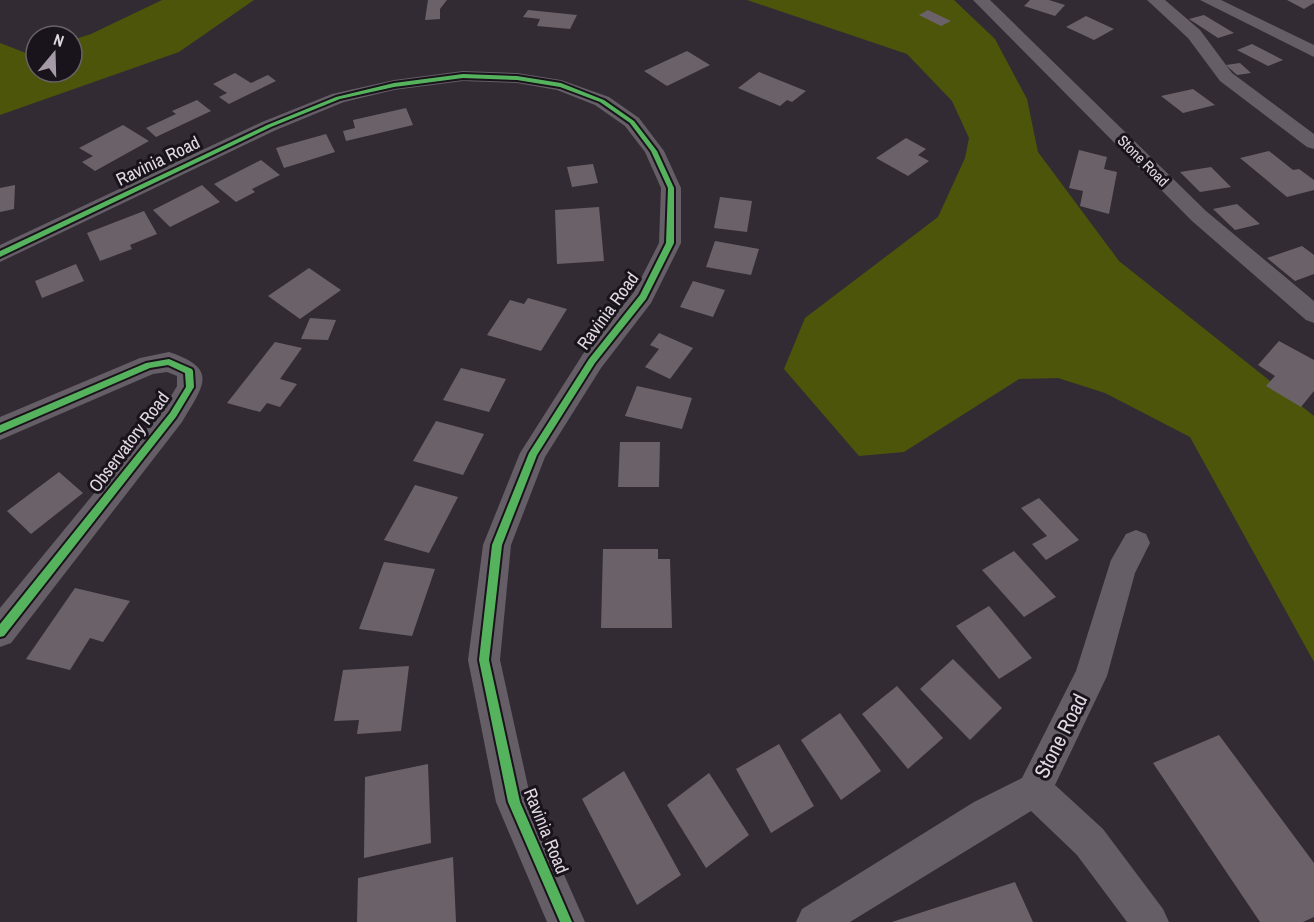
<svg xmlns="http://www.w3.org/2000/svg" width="1314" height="922" font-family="'Archivo Narrow',sans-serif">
	<rect width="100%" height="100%" fill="#332b34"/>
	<!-- forest -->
	<path fill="#4d550a" d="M 162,0 L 254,0 L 179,52 L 0,115 L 0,43 L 26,53 L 36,51 L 36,72 L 72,72 L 72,40 L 91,34 Z
		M 747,0 L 954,0 L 995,39 L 1027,99 L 1038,152 L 1119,261 L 1314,416 L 1314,662 L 1190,437 L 1105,393 L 1058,378 L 1019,379 L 904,452 L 859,456 L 784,369 L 805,318 L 938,217 L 965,158 L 969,138 L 952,101 L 907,54 Z"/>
	<!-- building -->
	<path fill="#6b6269" d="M 428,0 L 447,0 L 440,9 L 440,19 L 425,20 Z
		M 1030,0 L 1049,0 L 1065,5 L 1055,16 L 1024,6 Z
		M 1287,0 L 1314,0 L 1314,3 L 1304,9 Z
		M 528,10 L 577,15 L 570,29 L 537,26 L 540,19 L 523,17 Z
		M 928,10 L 951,21 L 941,26 L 919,15 Z
		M 1204,15 L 1234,33 L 1218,38 L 1189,19 Z
		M 1086,16 L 1114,29 L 1094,40 L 1066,27 Z
		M 1252,44 L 1283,60 L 1268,66 L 1237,50 Z
		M 687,51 L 710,65 L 667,86 L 644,71 Z
		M 1240,63 L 1251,73 L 1237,75 L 1226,65 Z
		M 759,72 L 806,91 L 792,102 L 787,100 L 780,106 L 738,88 Z
		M 235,73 L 251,83 L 268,75 L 276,81 L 229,104 L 219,97 L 227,93 L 213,84 Z
		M 1193,89 L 1215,105 L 1183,113 L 1161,96 Z
		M 197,100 L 211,111 L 156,137 L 146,128 L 176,114 L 172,111 Z
		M 406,108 L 413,125 L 346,141 L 343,131 L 355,128 L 353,120 Z
		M 123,125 L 149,141 L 95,171 L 82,162 L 93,156 L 79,148 Z
		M 326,134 L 335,152 L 284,168 L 276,148 Z
		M 906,138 L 926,149 L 918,155 L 929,161 L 908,176 L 876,158 Z
		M 1079,150 L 1107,157 L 1104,169 L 1117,172 L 1109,214 L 1080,206 L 1083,191 L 1069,188 Z
		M 1269,151 L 1293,170 L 1299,169 L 1314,180 L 1314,190 L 1287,197 L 1240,158 Z
		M 261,160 L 280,175 L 252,189 L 255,192 L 236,202 L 214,184 Z
		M 593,164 L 598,183 L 572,187 L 567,167 Z
		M 1211,167 L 1231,187 L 1200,192 L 1180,172 Z
		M 15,185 L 14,209 L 0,212 L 0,188 Z
		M 202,185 L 220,202 L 170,227 L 153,210 Z
		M 720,197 L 752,201 L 747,232 L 714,228 Z
		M 1237,204 L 1260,224 L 1235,230 L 1213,209 Z
		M 599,207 L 604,261 L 557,264 L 555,210 Z
		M 144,211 L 157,234 L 130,245 L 132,249 L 100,261 L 87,233 Z
		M 715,241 L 759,249 L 751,275 L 706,267 Z
		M 1302,246 L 1314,255 L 1314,274 L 1295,281 L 1267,258 Z
		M 76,264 L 84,281 L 42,298 L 35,281 Z
		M 309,268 L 341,290 L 300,319 L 268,296 Z
		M 693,281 L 725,290 L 713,317 L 680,307 Z
		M 528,298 L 567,309 L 541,351 L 487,335 L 510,300 L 524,304 Z
		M 310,318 L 336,320 L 328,340 L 301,339 Z
		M 659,333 L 693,348 L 670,379 L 645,367 L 659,349 L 650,345 Z
		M 1279,341 L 1314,360 L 1314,391 L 1301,407 L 1266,386 L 1275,376 L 1258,365 Z
		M 275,342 L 302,348 L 280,379 L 297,384 L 280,407 L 267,403 L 260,412 L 227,403 Z
		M 461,368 L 506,379 L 489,412 L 443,400 Z
		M 637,386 L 692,398 L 682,429 L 625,416 Z
		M 436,421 L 484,434 L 463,475 L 413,461 Z
		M 620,442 L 660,442 L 659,487 L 618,487 Z
		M 59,472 L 83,493 L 31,534 L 7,511 Z
		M 415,485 L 458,497 L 429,553 L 384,540 Z
		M 1039,498 L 1079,540 L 1046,560 L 1032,544 L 1047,536 L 1021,508 Z
		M 603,549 L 658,549 L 658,559 L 670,559 L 672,628 L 601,628 Z
		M 1014,551 L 1056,597 L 1024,617 L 982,570 Z
		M 384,562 L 435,569 L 412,636 L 359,629 Z
		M 75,588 L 130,601 L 103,642 L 90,638 L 70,670 L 26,659 Z
		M 989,606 L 1032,658 L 999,679 L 956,626 Z
		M 953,659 L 1002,708 L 970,740 L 920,689 Z
		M 409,666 L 401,731 L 357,734 L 359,720 L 334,721 L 343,670 Z
		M 897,686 L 943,738 L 908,769 L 862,714 Z
		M 840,713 L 881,771 L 841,800 L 801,740 Z
		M 1219,735 L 1314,863 L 1314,917 L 1303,922 L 1260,922 L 1153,763 Z
		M 779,744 L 814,806 L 771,833 L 736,769 Z
		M 428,764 L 431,843 L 364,858 L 365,777 Z
		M 624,771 L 681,875 L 637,905 L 582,799 Z
		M 709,773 L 749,835 L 706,868 L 667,805 Z
		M 453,857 L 456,922 L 357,922 L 358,878 Z
		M 1015,882 L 1033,922 L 892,922 Z"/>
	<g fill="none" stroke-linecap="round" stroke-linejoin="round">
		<!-- street -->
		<path fill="#655e66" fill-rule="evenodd" d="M 973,0 L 990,0 L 1206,211 L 1314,301 L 1314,323 L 1306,320 L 1192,221 Z
			M 1147,0 L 1165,0 L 1200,30 L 1232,73 L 1314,134 L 1314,149 L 1307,147 L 1220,81 L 1188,38 Z
			M 1200,0 L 1221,0 L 1314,45 L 1314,57 Z
			M 463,71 L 517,73 L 561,80 L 609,97 L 639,118 L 664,151 L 681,188 L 681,243 L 651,303 L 601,368 L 545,457 L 511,545 L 500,660 L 531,800 L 585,922 L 547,922 L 496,802 L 468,660 L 483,545 L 520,453 L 583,354 L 634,292 L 659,243 L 661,188 L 645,152 L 625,126 L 595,105 L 557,90 L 517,83 L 463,81 L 394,90 L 344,102 L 276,130 L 0,262 L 0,245 L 262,122 L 332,94 L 394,80 Z
			M 169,352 C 220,369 203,386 182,422 L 11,643 L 0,647 L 0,608 L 164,408 L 177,386 L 177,376 L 167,372 L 153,374 L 0,440 L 0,417 L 140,358 Z
			M 1136,530 L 1146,534 L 1150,543 L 1135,573 L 1107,676 L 1055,785 L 1103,829 L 1163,909 L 1169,922 L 1127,922 L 1077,855 L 1031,811 L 850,922 L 796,922 L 802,909 L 974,802 L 1022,778 L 1076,671 L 1111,560 L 1126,534 Z"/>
		<defs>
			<path id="cycleway" d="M 463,74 L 517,76 L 561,83 L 604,100 L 634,121 L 657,151 L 674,188 L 674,243 L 646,299 L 595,363 L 537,455 L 502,545 L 489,660 L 520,802 L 572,922 L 560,922 L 508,802 L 479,660 L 492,545 L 529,453 L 589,359 L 640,295 L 666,243 L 668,188 L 651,151 L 630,123 L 600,102 L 560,87 L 517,80 L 463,78 L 394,87 L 340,99 L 271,127 L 0,257 L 0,251 L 267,125 L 336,97 L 394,83 Z
				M 169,359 L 192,369 L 193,371 L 194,387 L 176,417 L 4,636 L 0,637 L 0,624 L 170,413 L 186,387 L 185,373 L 168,365 L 150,368 L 0,433 L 0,425 L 146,363 Z"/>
		</defs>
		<!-- cycleway casing -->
		<use href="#cycleway" stroke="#19131b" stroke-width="4"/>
		<!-- cycleway -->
		<use href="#cycleway" fill="#56b35d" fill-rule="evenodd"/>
	</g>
	<g text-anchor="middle" stroke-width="6" stroke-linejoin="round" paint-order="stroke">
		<!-- far-street labels -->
		<g font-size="15" fill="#e1d8e3" stroke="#19131b">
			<text transform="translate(1143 161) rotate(45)" y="5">Stone Road</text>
		</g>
		<!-- street labels -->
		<g font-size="18" fill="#e1d8e3" stroke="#19131b">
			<text transform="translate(158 161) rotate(-26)" y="6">Ravinia Road</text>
			<text transform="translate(608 311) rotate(-54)" y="6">Ravinia Road</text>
			<text transform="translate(129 442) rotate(-53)" y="6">Observatory Road</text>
			<text transform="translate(546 831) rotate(68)" y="6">Ravinia Road</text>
		</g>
		<!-- near-street labels -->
		<g font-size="21" fill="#e1d8e3" stroke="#19131b">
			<text transform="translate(1061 736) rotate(-63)" y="7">Stone Road</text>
		</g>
	</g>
	<!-- north arrow -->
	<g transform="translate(54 54) rotate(19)"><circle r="28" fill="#19131b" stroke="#69626b" stroke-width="1.5"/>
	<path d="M0-4.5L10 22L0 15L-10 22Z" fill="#a49ba6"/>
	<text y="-9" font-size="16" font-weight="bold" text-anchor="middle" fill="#e1d8e3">N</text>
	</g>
</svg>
